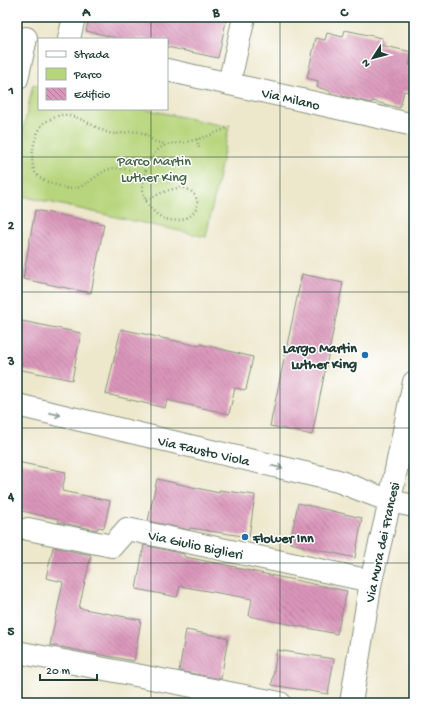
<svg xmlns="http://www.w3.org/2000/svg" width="431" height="720" font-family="'Gochi Hand',sans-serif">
	<defs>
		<pattern id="building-back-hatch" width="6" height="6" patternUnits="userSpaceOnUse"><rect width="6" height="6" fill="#da95ba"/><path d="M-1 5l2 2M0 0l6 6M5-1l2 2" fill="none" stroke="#b07b98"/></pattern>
	</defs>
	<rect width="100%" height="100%" fill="#fff"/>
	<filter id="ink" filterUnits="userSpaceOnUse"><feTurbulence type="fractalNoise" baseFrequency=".025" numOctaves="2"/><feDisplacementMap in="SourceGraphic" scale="8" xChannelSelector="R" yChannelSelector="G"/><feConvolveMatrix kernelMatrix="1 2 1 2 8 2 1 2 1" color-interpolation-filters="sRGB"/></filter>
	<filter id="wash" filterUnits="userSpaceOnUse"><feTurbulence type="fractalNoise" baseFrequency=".012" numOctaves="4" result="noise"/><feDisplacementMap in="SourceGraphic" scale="16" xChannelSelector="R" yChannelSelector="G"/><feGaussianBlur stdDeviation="0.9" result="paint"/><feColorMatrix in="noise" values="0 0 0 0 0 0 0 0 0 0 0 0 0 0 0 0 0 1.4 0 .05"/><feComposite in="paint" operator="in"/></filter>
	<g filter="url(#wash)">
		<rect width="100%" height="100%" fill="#ede7cb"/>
		<!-- green -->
		<path fill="#b7d57b" stroke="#6b8958" d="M 33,84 L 39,86 L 39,109 L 145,109 L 229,127 L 206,237 L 17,195 L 17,159 Z"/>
		<g id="blocks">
			<!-- building -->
			<path fill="url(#building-back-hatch)" d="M 89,17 L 227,17 L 218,58 L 167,47 L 167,39 L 122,39 L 86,31 Z
				M 345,30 L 382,38 L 380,45 L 412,52 L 409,65 L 414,66 L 414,93 L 404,91 L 400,108 L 372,101 L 371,103 L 330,93 L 330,91 L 317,87 L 318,81 L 307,78 L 316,38 L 325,40 L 327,33 L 343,37 Z
				M 35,210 L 104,224 L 91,293 L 23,279 Z
				M 302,274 L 343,283 L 312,435 L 270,426 Z
				M 17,320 L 81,333 L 72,380 L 17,369 Z
				M 121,329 L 199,346 L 200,344 L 253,357 L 246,390 L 235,388 L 229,414 L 167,400 L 165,408 L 106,394 Z
				M 17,462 L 66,472 L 62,491 L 110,501 L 104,528 L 98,527 L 97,530 L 58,522 L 59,519 L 17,510 Z
				M 157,479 L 219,493 L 219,490 L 255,495 L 249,537 L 190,528 L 189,530 L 148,521 Z
				M 298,503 L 362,518 L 355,558 L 290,543 Z
				M 144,545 L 184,554 L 184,556 L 185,557 L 236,567 L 236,568 L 347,591 L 337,634 L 249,616 L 252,599 L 180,586 L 177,597 L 136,589 Z
				M 53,547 L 91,555 L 79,608 L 141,620 L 134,661 L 50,645 L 63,582 L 46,578 Z
				M 186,630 L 228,638 L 221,679 L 179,671 Z
				M 277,650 L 334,659 L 328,694 L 272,685 Z"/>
		</g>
	</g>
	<g filter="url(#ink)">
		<use href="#blocks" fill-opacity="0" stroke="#869280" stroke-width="1"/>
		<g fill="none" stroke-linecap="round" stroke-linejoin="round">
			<defs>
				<path id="minor" d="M 69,39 L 74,17
					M 167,70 L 414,125
					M 17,79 L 26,38
					M 229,84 L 244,17
					M 17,405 L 338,481 L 390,501 L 414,506
					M 28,529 L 112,546 L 127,529 L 371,581
					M 17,652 L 280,703
					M 351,703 L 371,581 L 387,514 L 414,382"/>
			</defs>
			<!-- minor casing -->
			<use href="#minor" stroke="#869280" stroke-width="24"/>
			<!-- path -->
			<path stroke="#869280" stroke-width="2.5" stroke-dasharray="1 3" stroke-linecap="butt" d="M 197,139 L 199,148
				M 145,174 C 136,172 124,168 115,168 C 97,169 85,193 66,188 C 56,185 43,182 36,174 C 28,163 34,132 44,123 C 48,120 56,116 61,115 C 76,113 95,128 109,133 C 118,136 129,130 139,132 C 145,133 149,137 154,141 C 157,143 162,143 166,144
				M 146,200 C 156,196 169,188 180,188 C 199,188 204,211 186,218 C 167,227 144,210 143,189 C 142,176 149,159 158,150 C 166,142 177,144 187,142 C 203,138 218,133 232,125"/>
			<!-- minor -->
			<use href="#minor" stroke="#fff" stroke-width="22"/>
		</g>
		<!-- one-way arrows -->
		<defs><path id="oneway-shaft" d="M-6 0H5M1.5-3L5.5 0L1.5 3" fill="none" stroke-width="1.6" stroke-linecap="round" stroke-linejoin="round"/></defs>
		<g stroke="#8f9e9a">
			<use href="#oneway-shaft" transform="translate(55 414) rotate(13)"/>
			<use href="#oneway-shaft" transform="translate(277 467) rotate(13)"/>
		</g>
	</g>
	<!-- grid -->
	<path fill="none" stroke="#1f3d34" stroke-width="1" stroke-opacity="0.55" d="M 151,17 L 151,39M 280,17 L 280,703M 151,109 L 151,703M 17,157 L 414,157M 17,292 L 414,292M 17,428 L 414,428M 17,563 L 414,563"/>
	<!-- markers -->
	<g fill="#1f6fb2" stroke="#fff" stroke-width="1.5">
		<circle cx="365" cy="355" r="4"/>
		<circle cx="245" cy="537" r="4"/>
	</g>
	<g text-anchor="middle" stroke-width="3" stroke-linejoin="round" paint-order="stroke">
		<!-- street labels -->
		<g font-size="14" fill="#1f3d34" stroke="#fff">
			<text transform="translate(291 98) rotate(13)" y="5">Via Milano</text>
			<text transform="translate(204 450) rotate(13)" y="5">Via Fausto Viola</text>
			<text transform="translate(381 542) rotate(-78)" y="5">Via Mura dei Francesi</text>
			<text transform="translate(196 544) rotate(12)" y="5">Via Giulio Biglieri</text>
		</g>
		<!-- park labels -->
		<g font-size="14" fill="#456346" stroke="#fff">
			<text x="154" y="165">Parco Martin<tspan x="154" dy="16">Luther King</tspan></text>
		</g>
		<!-- poi labels -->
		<g font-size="14" font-weight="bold" fill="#1f3d34" stroke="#fff" text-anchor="end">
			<text x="357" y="352">Largo Martin<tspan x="357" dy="16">Luther King</tspan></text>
			<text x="253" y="542" text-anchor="start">Flower Inn</text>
		</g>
	</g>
	<!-- margin -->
	<rect width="431" height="720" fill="none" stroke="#fff" stroke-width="44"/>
	<!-- legend -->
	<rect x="38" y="38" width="130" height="72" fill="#ffffff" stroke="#a5b1ae"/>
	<rect x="46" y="51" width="20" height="6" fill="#ffffff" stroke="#a5b1ae"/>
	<text x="74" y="58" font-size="12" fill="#1f3d34">Strada</text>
	<rect x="46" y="68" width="20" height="12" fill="#b7d57b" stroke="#a5b1ae"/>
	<text x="74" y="78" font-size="12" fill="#1f3d34">Parco</text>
	<rect x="46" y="88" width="20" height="12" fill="url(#building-back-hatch)" stroke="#a5b1ae"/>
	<text x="74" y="98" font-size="12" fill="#1f3d34">Edificio</text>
	<!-- north arrow -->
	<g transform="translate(373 58) rotate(234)" stroke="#ffffff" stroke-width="3" paint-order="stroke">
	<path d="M0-3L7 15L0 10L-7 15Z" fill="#1f3d34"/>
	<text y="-6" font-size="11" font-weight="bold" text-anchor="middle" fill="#1f3d34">N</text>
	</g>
	<!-- scale -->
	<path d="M40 674v6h57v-6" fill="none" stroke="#1f3d34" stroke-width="2"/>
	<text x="46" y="674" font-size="12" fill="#1f3d34" stroke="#ffffff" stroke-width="3" paint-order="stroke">20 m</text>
	<rect x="22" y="22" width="387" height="676" fill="none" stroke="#1f3d34" stroke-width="1.5"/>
	<g font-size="13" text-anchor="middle" font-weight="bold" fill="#1f3d34">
		<text x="86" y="16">A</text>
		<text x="216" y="16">B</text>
		<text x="344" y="16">C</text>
		<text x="11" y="94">1</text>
		<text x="11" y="229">2</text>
		<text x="11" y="365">3</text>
		<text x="11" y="500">4</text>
		<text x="11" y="635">5</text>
	</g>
</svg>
